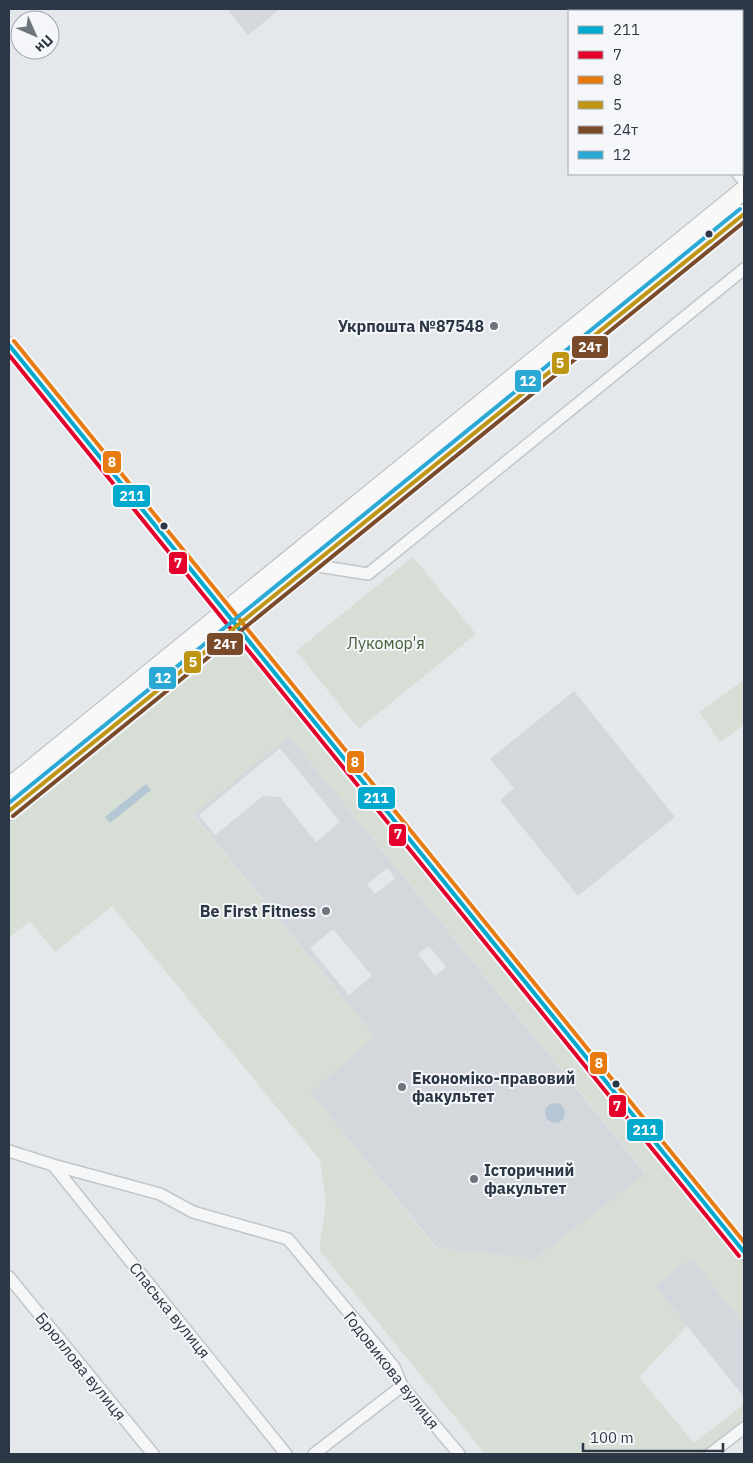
<svg xmlns="http://www.w3.org/2000/svg" width="753" height="1463" font-family="'IBM Plex Sans',sans-serif">
	<rect width="100%" height="100%" fill="#e5e8ea"/>
	<!-- built -->
	<path fill="#d4d8dd" fill-rule="evenodd" d="M 227,9 L 280,9 L 248,35 Z
		M 634,9 L 744,9 L 744,73 L 742,71 L 742,11 L 636,11 Z
		M 574,691 L 675,817 L 578,896 L 500,800 L 514,788 L 490,759 Z
		M 289,736 L 646,1174 L 535,1259 L 437,1248 L 309,1091 L 375,1037 L 193,814 ZM 280,748 L 340,822 L 316,842 L 280,797 L 263,796 L 215,835 L 199,815 ZM 387,868 L 395,878 L 375,894 L 367,884 ZM 333,929 L 372,976 L 349,995 L 310,948 ZM 429,946 L 446,967 L 435,976 L 418,954 Z
		M 691,1257 L 744,1324 L 744,1397 L 655,1286 Z"/>
	<!-- green -->
	<path fill="#d7ded6" fill-rule="evenodd" d="M 413,557 L 476,634 L 359,729 L 296,651 Z
		M 237,634 L 744,1261 L 744,1324 L 691,1258 L 655,1286 L 687,1326 L 639,1377 L 694,1443 L 744,1404 L 744,1421 L 701,1454 L 485,1454 L 319,1250 L 326,1202 L 320,1160 L 112,906 L 55,952 L 30,921 L 9,938 L 9,820 L 41,794 L 45,795 L 151,709 L 149,706 ZM 289,736 L 646,1173 L 535,1259 L 436,1248 L 310,1092 L 375,1037 L 193,815 Z
		M 744,680 L 744,725 L 720,742 L 699,712 Z"/>
	<!-- water -->
	<path fill="#b5c7d4" d="M 146,784 L 151,790 L 110,823 L 105,817 Z
		M545 1113a10 10 0 1 1 20 0a10 10 0 1 1-20 0Z"/>
	<g fill="none" stroke-linecap="round" stroke-linejoin="round">
		<defs>
			<path id="minor" d="M 605,9 L 607,11
				M 738,174 L 744,181
				M 312,565 L 368,574 L 744,269
				M 9,1151 L 53,1165 L 160,1194 L 193,1212 L 288,1239 L 394,1367 L 402,1386 L 459,1454
				M 53,1165 L 286,1454
				M 9,1277 L 153,1454
				M 314,1454 L 402,1386
				M 710,1454 L 744,1428"/>
			<path id="major" d="M 9,345 L 226,611
				M 237,626 L 744,1252"/>
			<path id="highway" d="M 9,787 L 744,190
				M 9,811 L 744,214"/>
		</defs>
		<!-- minor casing -->
		<use href="#minor" stroke="#c3c6c8" stroke-width="14"/>
		<!-- major casing -->
		<use href="#major" stroke="#c2c5c8" stroke-width="18"/>
		<!-- highway casing -->
		<use href="#highway" stroke="#b7bbbf" stroke-width="20"/>
		<!-- minor -->
		<use href="#minor" stroke="#f5f6f7" stroke-width="11"/>
		<!-- major -->
		<use href="#major" stroke="#f8f8f8" stroke-width="15"/>
		<!-- highway -->
		<use href="#highway" stroke="#f8f8f8" stroke-width="18"/>
		<defs>
			<path id="bus-1" d="M 9,345 L 744,1252"/>
			<path id="bus-2" d="M 9,355 L 739,1256"/>
			<path id="bus-3" d="M 14,341 L 744,1242"/>
			<path id="bus-4" d="M 9,811 L 744,214"/>
			<path id="bus-5" d="M 13,816 L 744,222"/>
			<path id="bus-6" d="M 9,803 L 740,209"/>
		</defs>
		<!-- bus-1 casing -->
		<use href="#bus-1" stroke="#f4f6f9" stroke-width="8"/>
		<!-- bus-2 casing -->
		<use href="#bus-2" stroke="#f4f6f9" stroke-width="8"/>
		<!-- bus-3 casing -->
		<use href="#bus-3" stroke="#f4f6f9" stroke-width="8"/>
		<!-- bus-4 casing -->
		<use href="#bus-4" stroke="#f4f6f9" stroke-width="8"/>
		<!-- bus-5 casing -->
		<use href="#bus-5" stroke="#f4f6f9" stroke-width="8"/>
		<!-- bus-6 casing -->
		<use href="#bus-6" stroke="#f4f6f9" stroke-width="8"/>
		<!-- bus-1 -->
		<use href="#bus-1" stroke="#00a9ce" stroke-width="4"/>
		<!-- bus-2 -->
		<use href="#bus-2" stroke="#e4002b" stroke-width="4"/>
		<!-- bus-3 -->
		<use href="#bus-3" stroke="#e87b0f" stroke-width="4"/>
		<!-- bus-4 -->
		<use href="#bus-4" stroke="#bf9614" stroke-width="4"/>
		<!-- bus-5 -->
		<use href="#bus-5" stroke="#7a4b2a" stroke-width="4"/>
		<!-- bus-6 -->
		<use href="#bus-6" stroke="#2aa9d4" stroke-width="4"/>
	</g>
	<!-- markers -->
	<g fill="#2b3744" stroke="#f4f6f9" stroke-width="2">
		<circle cx="709" cy="234" r="4.5"/>
		<circle cx="164" cy="526" r="4.5"/>
		<circle cx="616" cy="1084" r="4.5"/>
	</g>
	<g fill="#6c757e" stroke="#f4f6f9" stroke-width="2">
		<circle cx="494" cy="326" r="5"/>
		<circle cx="326" cy="911" r="5"/>
		<circle cx="402" cy="1087" r="5"/>
		<circle cx="474" cy="1179" r="5"/>
	</g>
	<g text-anchor="middle" stroke-width="4" stroke-linejoin="round" paint-order="stroke">
		<!-- poi labels -->
		<g font-size="16" font-weight="bold" fill="#2b3744" stroke="#f4f6f9" text-anchor="end">
			<text x="484" y="332">Укрпошта №87548</text>
			<text x="316" y="917">Be First Fitness</text>
			<text x="412" y="1084" text-anchor="start">Економіко-правовий<tspan x="412" dy="18">факультет</tspan></text>
			<text x="484" y="1176" text-anchor="start">Історичний<tspan x="484" dy="18">факультет</tspan></text>
		</g>
		<!-- park labels -->
		<g font-size="16" fill="#445f39" stroke="#f4f6f9">
			<text x="386" y="649">Лукомор'я</text>
		</g>
		<!-- street labels -->
		<g font-size="16" fill="#2b3744" stroke="#f4f6f9">
			<text transform="translate(170 1310) rotate(51)" y="6">Спаська вулиця</text>
			<text transform="translate(81 1366) rotate(51)" y="6">Брюллова вулиця</text>
			<text transform="translate(392 1370) rotate(52)" y="6">Годовикова вулиця</text>
		</g>
	</g>
	<g stroke="#f4f6f9" stroke-width="2">
		<rect x="571" y="335" width="38" height="24" rx="5" fill="#7a4b2a"/>
		<rect x="551" y="351" width="19" height="24" rx="5" fill="#bf9614"/>
		<rect x="514" y="369" width="28" height="24" rx="5" fill="#2aa9d4"/>
		<rect x="102" y="450" width="20" height="24" rx="5" fill="#e87b0f"/>
		<rect x="112" y="484" width="39" height="24" rx="5" fill="#00a9ce"/>
		<rect x="168" y="551" width="20" height="24" rx="5" fill="#e4002b"/>
		<rect x="206" y="632" width="38" height="24" rx="5" fill="#7a4b2a"/>
		<rect x="183" y="650" width="19" height="24" rx="5" fill="#bf9614"/>
		<rect x="148" y="666" width="29" height="24" rx="5" fill="#2aa9d4"/>
		<rect x="346" y="750" width="19" height="24" rx="5" fill="#e87b0f"/>
		<rect x="357" y="786" width="39" height="24" rx="5" fill="#00a9ce"/>
		<rect x="388" y="823" width="19" height="24" rx="5" fill="#e4002b"/>
		<rect x="589" y="1051" width="19" height="24" rx="5" fill="#e87b0f"/>
		<rect x="608" y="1094" width="19" height="24" rx="5" fill="#e4002b"/>
		<rect x="626" y="1118" width="38" height="24" rx="5" fill="#00a9ce"/>
	</g>
	<g font-size="14" text-anchor="middle" font-weight="bold" fill="#fff">
		<text x="590" y="352">24т</text>
		<text x="560" y="368">5</text>
		<text x="528" y="386">12</text>
		<text x="112" y="467">8</text>
		<text x="132" y="501">211</text>
		<text x="178" y="568">7</text>
		<text x="225" y="649">24т</text>
		<text x="193" y="667">5</text>
		<text x="163" y="683">12</text>
		<text x="355" y="767">8</text>
		<text x="376" y="803">211</text>
		<text x="398" y="839">7</text>
		<text x="599" y="1068">8</text>
		<text x="617" y="1111">7</text>
		<text x="645" y="1135">211</text>
	</g>
	<!-- border -->
	<rect width="753" height="1463" fill="none" stroke="#2b3744" stroke-width="20"/>
	<!-- legend -->
	<rect x="568" y="10" width="175" height="165" fill="#f4f6f9" stroke="#a4aab1"/>
	<rect x="578" y="26" width="25" height="8" fill="#00a9ce" stroke="#a4aab1"/>
	<text x="613" y="35" font-size="15" fill="#2b3744">211</text>
	<rect x="578" y="51" width="25" height="8" fill="#e4002b" stroke="#a4aab1"/>
	<text x="613" y="60" font-size="15" fill="#2b3744">7</text>
	<rect x="578" y="76" width="25" height="8" fill="#e87b0f" stroke="#a4aab1"/>
	<text x="613" y="85" font-size="15" fill="#2b3744">8</text>
	<rect x="578" y="101" width="25" height="8" fill="#bf9614" stroke="#a4aab1"/>
	<text x="613" y="110" font-size="15" fill="#2b3744">5</text>
	<rect x="578" y="126" width="25" height="8" fill="#7a4b2a" stroke="#a4aab1"/>
	<text x="613" y="135" font-size="15" fill="#2b3744">24т</text>
	<rect x="578" y="151" width="25" height="8" fill="#2aa9d4" stroke="#a4aab1"/>
	<text x="613" y="160" font-size="15" fill="#2b3744">12</text>
	<!-- north arrow -->
	<g transform="translate(35 35) rotate(135)"><circle r="24" fill="#f4f6f9" stroke="#a4aab1"/>
	<path d="M0-4L9 19L0 12L-9 19Z" fill="#6c757e"/>
	<text y="-8" font-size="14" font-weight="bold" text-anchor="middle" fill="#2b3744">Пн</text>
	</g>
	<!-- scale -->
	<path d="M583 1443v8h140v-8" fill="none" stroke="#2b3744" stroke-width="2.5"/>
	<text x="590" y="1443" font-size="15" fill="#2b3744" stroke="#f4f6f9" stroke-width="4" paint-order="stroke">100 m</text>
</svg>
